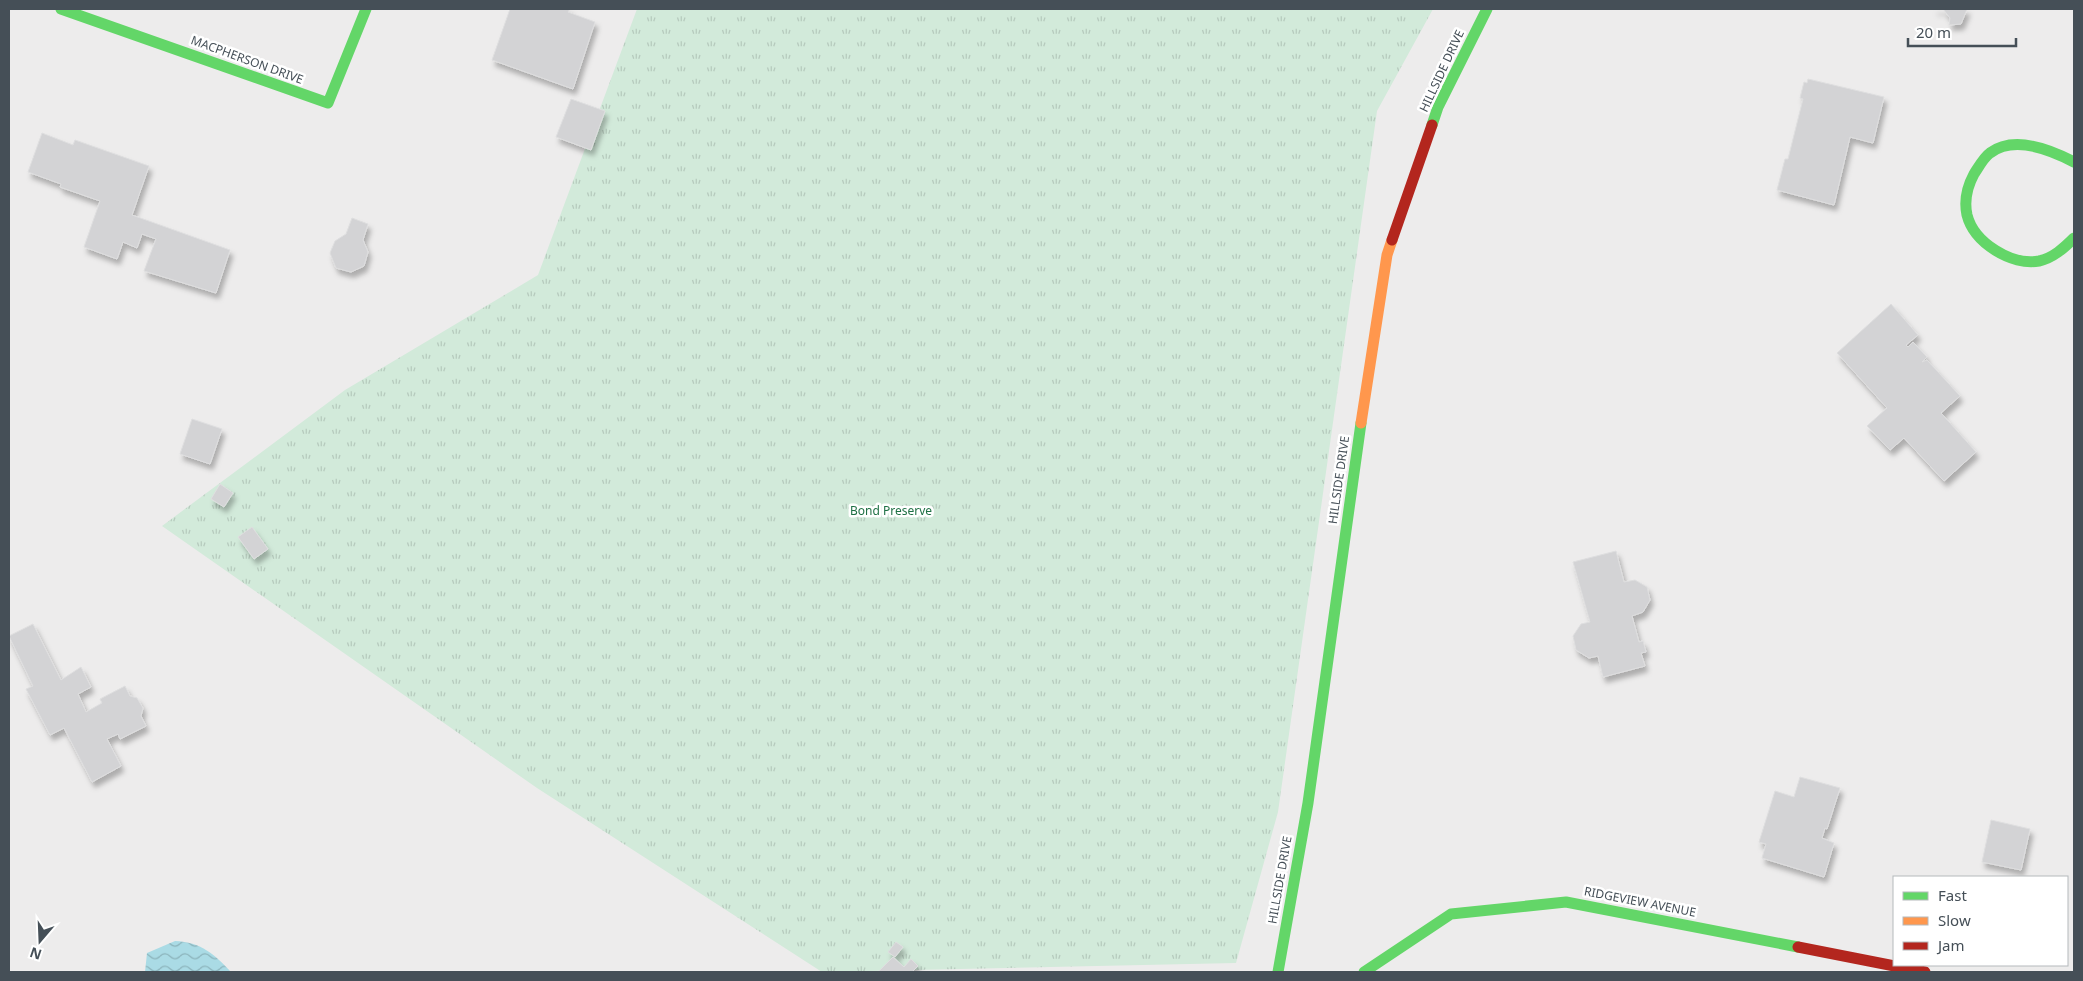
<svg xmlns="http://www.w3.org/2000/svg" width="2083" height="981" font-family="'Noto Sans',sans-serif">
	<defs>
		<pattern id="park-tufts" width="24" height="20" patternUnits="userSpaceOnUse" patternTransform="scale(1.25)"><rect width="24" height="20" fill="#d2eada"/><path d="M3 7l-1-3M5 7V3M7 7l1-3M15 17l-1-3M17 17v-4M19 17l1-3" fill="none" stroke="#b6cabd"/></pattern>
		<pattern id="water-waves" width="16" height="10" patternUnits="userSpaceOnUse" patternTransform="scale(1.25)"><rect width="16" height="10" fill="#aadbe5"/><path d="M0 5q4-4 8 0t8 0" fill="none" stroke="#8cb4bc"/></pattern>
		<filter id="shadow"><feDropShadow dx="3" dy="5.5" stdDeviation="2.5" flood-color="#0004"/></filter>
	</defs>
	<rect width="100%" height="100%" fill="#edecec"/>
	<!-- park -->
	<path fill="url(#park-tufts)" d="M 637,9 L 1433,9 L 1377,111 L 1278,812 L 1236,963 L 822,972 L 537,788 L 162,526 L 345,390 L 538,275 Z"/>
	<!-- water -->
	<path fill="url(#water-waves)" d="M 175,941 C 201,942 214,954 231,972 L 145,972 L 147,953 Z"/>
	<!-- building -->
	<path fill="#d3d3d5" stroke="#dededf" filter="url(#shadow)" d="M 510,9 L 570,9 L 568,12 L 595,22 L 573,89 L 492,60 Z
		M 1934,9 L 1967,9 L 1961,24 L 1949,25 L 1950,18 L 1943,9 Z
		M 1808,79 L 1884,97 L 1873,143 L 1850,137 L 1834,205 L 1777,190 L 1785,159 L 1788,159 L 1803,99 L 1800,98 L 1804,82 L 1807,83 Z
		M 571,99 L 605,111 L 591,150 L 556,137 Z
		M 42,133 L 73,145 L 75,140 L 149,166 L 132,215 L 230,250 L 216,293 L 144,271 L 156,239 L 142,234 L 137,248 L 123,242 L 117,259 L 84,247 L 100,201 L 60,187 L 61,184 L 28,172 Z
		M 352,218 L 368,224 L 363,240 L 368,252 L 364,266 L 351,272 L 336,268 L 330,253 L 335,241 L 346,234 Z
		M 1891,304 L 1918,335 L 1906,345 L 1908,347 L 1913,342 L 1927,357 L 1922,362 L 1927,360 L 1960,396 L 1941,413 L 1976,452 L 1944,481 L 1904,438 L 1890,450 L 1867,426 L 1887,408 L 1837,353 Z
		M 192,419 L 222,429 L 210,464 L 180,454 Z
		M 220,484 L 233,493 L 224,507 L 211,499 Z
		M 252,527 L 268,549 L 254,559 L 238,537 Z
		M 1616,551 L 1624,582 L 1635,580 L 1647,587 L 1650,600 L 1643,612 L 1632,616 L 1639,642 L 1643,641 L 1646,652 L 1641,653 L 1645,666 L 1603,677 L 1598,656 L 1589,658 L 1576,650 L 1573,636 L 1581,624 L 1590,622 L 1573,562 Z
		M 33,624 L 61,680 L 81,667 L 91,687 L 78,694 L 86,712 L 102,703 L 100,699 L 125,686 L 130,696 L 137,698 L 143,708 L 141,716 L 146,726 L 120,739 L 118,734 L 107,739 L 121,766 L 92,782 L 64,728 L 50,735 L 26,689 L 33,686 L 9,636 Z
		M 1800,777 L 1840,788 L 1827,829 L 1825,828 L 1822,838 L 1834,843 L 1824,877 L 1762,858 L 1766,844 L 1759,842 L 1775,791 L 1794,797 Z
		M 1991,820 L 2030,829 L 2021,870 L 1982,862 Z
		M 896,942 L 903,947 L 895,957 L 888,952 Z
		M 893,957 L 904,967 L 911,959 L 918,966 L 912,972 L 878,972 Z"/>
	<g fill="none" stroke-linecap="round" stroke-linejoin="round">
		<!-- fast -->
		<path stroke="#63d668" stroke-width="11" d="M 61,9 L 328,103 L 366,9
			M 1432,125 L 1438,107 L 1487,9
			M 2074,162 C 2051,150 2014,135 1990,153 C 1984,157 1978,168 1974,174 C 1967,187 1964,201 1967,215 C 1974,243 2012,266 2039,261 C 2053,258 2064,248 2074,238
			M 1278,972 L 1308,803 L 1361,423
			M 1364,972 L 1451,914 L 1566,902 L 1798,947"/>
		<!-- slow -->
		<path stroke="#ff974d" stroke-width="11" d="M 1361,423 L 1387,255 L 1392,240"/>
		<!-- jam -->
		<path stroke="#b3261e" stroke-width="11" d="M 1392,240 L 1432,125
			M 1798,947 L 1925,972"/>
	</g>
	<g text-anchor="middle" stroke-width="5" stroke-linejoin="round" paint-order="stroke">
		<!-- street labels -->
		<g font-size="12" fill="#454f57" stroke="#fff">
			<text transform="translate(247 60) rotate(20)" y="4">MACPHERSON DRIVE</text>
			<text transform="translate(1442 71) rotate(-65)" y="4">HILLSIDE DRIVE</text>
			<text transform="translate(1339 480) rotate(-82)" y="4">HILLSIDE DRIVE</text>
			<text transform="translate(1280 880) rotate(-80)" y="4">HILLSIDE DRIVE</text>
			<text transform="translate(1640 902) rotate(11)" y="4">RIDGEVIEW AVENUE</text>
		</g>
		<!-- park labels -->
		<g font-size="12" fill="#1e7044" stroke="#fff">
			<text x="891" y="515">Bond Preserve</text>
		</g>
	</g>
	<!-- border -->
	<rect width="2083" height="981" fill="none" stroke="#454f57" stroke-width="20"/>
	<!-- legend -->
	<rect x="1893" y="876" width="175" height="90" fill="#ffffff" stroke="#b5b9bc"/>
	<rect x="1903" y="892" width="25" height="8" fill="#63d668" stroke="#b5b9bc"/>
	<text x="1938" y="901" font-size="15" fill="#454f57">Fast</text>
	<rect x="1903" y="917" width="25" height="8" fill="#ff974d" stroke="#b5b9bc"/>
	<text x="1938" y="926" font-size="15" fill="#454f57">Slow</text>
	<rect x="1903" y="942" width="25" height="8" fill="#b3261e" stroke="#b5b9bc"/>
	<text x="1938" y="951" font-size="15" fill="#454f57">Jam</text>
	<!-- north arrow -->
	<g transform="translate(40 941) rotate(199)" stroke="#ffffff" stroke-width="4" paint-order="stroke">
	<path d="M0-4L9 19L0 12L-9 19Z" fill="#454f57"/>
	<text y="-8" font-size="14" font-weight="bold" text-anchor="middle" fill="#454f57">N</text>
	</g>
	<!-- scale -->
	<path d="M1908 38v8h108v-8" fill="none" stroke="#454f57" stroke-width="2.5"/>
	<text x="1916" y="38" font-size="15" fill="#454f57" stroke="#ffffff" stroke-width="4" paint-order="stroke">20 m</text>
</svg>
